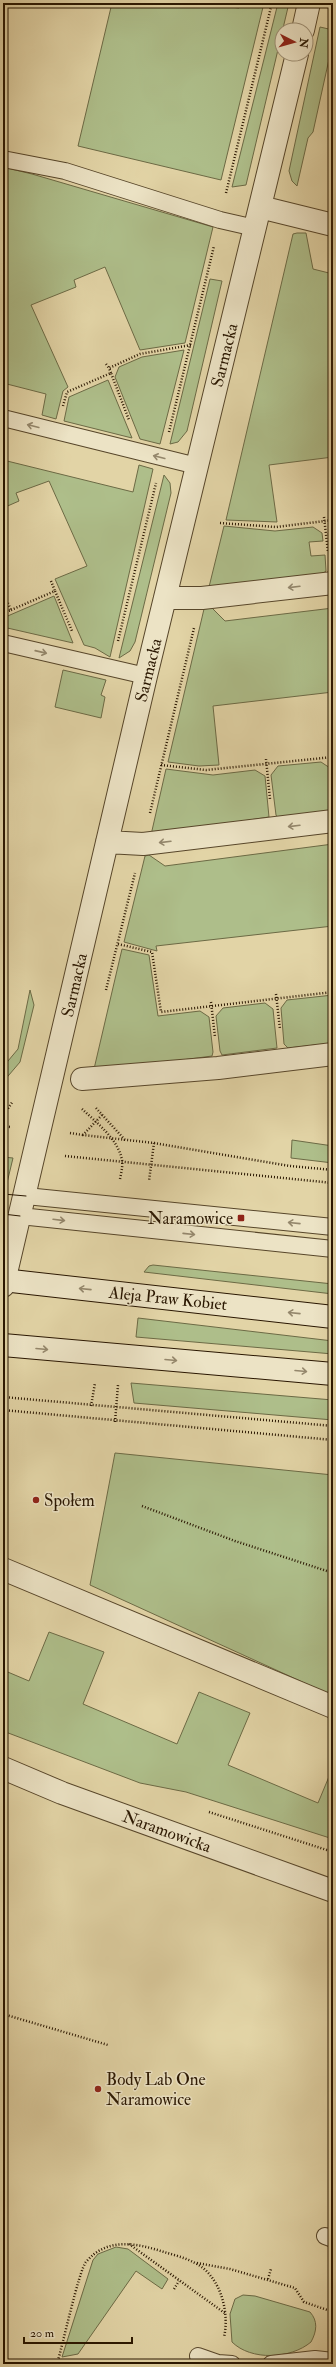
<svg xmlns="http://www.w3.org/2000/svg" width="336" height="2367" font-family="'IM FELL Double Pica',serif">
	<rect width="100%" height="100%" fill="#e2d4a6"/>
	<filter id="stains"><feTurbulence type="fractalNoise" baseFrequency=".005" numOctaves="4"/><feColorMatrix values="0 0 0 0 .2 0 0 0 0 .09 0 0 0 0 .02 0 0 0 .5 -.17"/></filter>
	<radialGradient id="worn" r=".72"><stop offset=".6" stop-color="#630" stop-opacity="0"/><stop offset="1" stop-color="#630" stop-opacity=".3"/></radialGradient>
	<!-- green -->
	<path fill="#aebe8a" stroke="#6c6a45" d="M 112,3 L 198,3 L 239,8 L 241,3 L 264,3 L 221,180 L 78,146 Z
		M 278,3 L 289,3 L 246,185 L 232,187 Z
		M 320,27 L 333,30 L 333,41 L 313,132 L 308,138 L 297,186 L 292,181 L 289,171 Z
		M 3,167 L 32,174 L 213,227 L 185,343 L 140,350 L 105,267 L 74,280 L 76,287 L 31,305 L 68,387 L 63,391 L 56,419 L 42,415 L 46,394 L 3,383 Z
		M 297,233 L 306,233 L 313,269 L 333,274 L 333,457 L 269,465 L 277,522 L 226,520 L 293,234 Z
		M 210,279 L 222,281 L 187,431 L 178,442 L 170,444 Z
		M 184,350 L 160,444 L 140,439 L 115,377 L 119,367 L 142,357 Z
		M 108,380 L 132,438 L 64,421 L 69,397 Z
		M 3,460 L 133,492 L 139,465 L 153,469 L 110,657 L 95,648 L 84,645 L 55,579 L 87,566 L 49,481 L 16,493 L 19,501 L 3,508 Z
		M 164,475 L 170,483 L 171,493 L 135,642 L 130,651 L 119,658 Z
		M 224,526 L 275,531 L 313,527 L 322,533 L 323,541 L 309,542 L 311,556 L 325,555 L 326,571 L 322,574 L 209,587 Z
		M 333,527 L 333,565 L 328,533 Z
		M 54,596 L 73,643 L 3,627 L 3,618 Z
		M 212,608 L 225,621 L 333,608 L 333,692 L 213,706 L 219,765 L 199,766 L 168,762 L 204,609 Z
		M 63,670 L 106,680 L 101,695 L 105,697 L 101,718 L 55,707 Z
		M 321,762 L 330,768 L 333,811 L 278,818 L 276,815 L 271,775 L 278,766 Z
		M 166,769 L 213,775 L 255,770 L 265,776 L 269,817 L 151,835 Z
		M 333,844 L 333,926 L 156,946 L 157,951 L 124,942 L 145,856 L 149,855 L 165,866 Z
		M 122,949 L 149,955 L 158,1016 L 200,1011 L 209,1017 L 213,1052 L 212,1056 L 107,1070 L 94,1069 Z
		M 30,990 L 34,1005 L 20,1062 L 3,1082 L 3,1067 L 18,1049 Z
		M 333,995 L 333,1043 L 288,1048 L 284,1044 L 281,1008 L 287,1000 Z
		M 265,1003 L 273,1009 L 277,1048 L 222,1055 L 220,1051 L 216,1016 L 223,1008 Z
		M 292,1140 L 333,1146 L 333,1163 L 291,1158 Z
		M 3,1157 L 13,1158 L 6,1187 L 3,1186 Z
		M 153,1265 L 333,1284 L 333,1294 L 144,1272 L 149,1266 Z
		M 138,1318 L 333,1341 L 333,1354 L 136,1337 Z
		M 131,1383 L 333,1400 L 333,1420 L 134,1403 Z
		M 115,1453 L 333,1475 L 333,1696 L 90,1585 Z
		M 49,1632 L 104,1652 L 83,1704 L 177,1744 L 199,1692 L 250,1713 L 228,1765 L 318,1803 L 333,1767 L 333,1839 L 186,1792 L 140,1783 L 3,1731 L 3,1670 L 29,1681 Z
		M 116,2247 L 128,2249 L 168,2279 L 162,2289 L 136,2271 L 78,2354 L 62,2357 L 93,2260 L 98,2254 Z
		M 243,2295 L 255,2296 L 310,2312 C 318,2321 317,2331 311,2342 C 291,2359 251,2361 232,2342 L 230,2314 L 235,2299 Z"/>
	<g fill="none" stroke-linecap="round" stroke-linejoin="round">
		<defs>
			<path id="lane" d="M 3,159 L 65,171 L 220,220 L 255,228
				M 3,418 L 197,466
				M 3,643 L 146,676
				M 26,1196 L 333,1227
				M 20,1216 L 333,1249
				M 325,2236 L 333,2239
				M 198,2356 L 218,2363 L 232,2364
				M 271,2364 L 315,2359 L 333,2361"/>
			<path id="street" d="M 303,30 L 309,3
				M 260,207 L 333,225
				M 165,598 L 202,598 L 333,583
				M 107,842 L 143,844 L 333,821
				M 82,1079 L 218,1068 L 333,1054
				M 3,1286 L 146,676 L 297,54
				M 3,1569 L 333,1707
				M 3,1768 L 62,1793 L 333,1891"/>
			<path id="secondary" d="M 3,1280 L 333,1317
				M 3,1345 L 333,1374"/>
		</defs>
		<!-- lane casing -->
		<use href="#lane" stroke="#57462a" stroke-width="18"/>
		<!-- street casing -->
		<use href="#street" stroke="#57462a" stroke-width="24"/>
		<!-- secondary casing -->
		<use href="#secondary" stroke="#291600" stroke-width="24"/>
		<!-- path -->
		<path stroke="#291600" stroke-width="2.5" stroke-dasharray="1 2" stroke-linecap="butt" d="M 226,193 L 272,3
			M 106,364 L 109,368
			M 111,373 L 109,368 L 140,354 L 191,345
			M 63,406 L 67,392 L 111,373 L 129,420
			M 169,432 L 214,246
			M 324,517 L 328,552
			M 220,523 L 276,527 L 333,520
			M 51,581 L 55,591
			M 3,592 L 11,610 L 3,613
			M 11,610 L 55,591 L 72,631
			M 118,641 L 156,483
			M 331,752 L 333,763
			M 266,759 L 270,799
			M 161,765 L 206,770 L 333,757
			M 150,813 L 194,628
			M 118,944 L 152,952 L 161,1012 L 333,992
			M 106,990 L 135,873
			M 276,994 L 280,1029
			M 211,1002 L 215,1037
			M 96,1108 L 125,1140
			M 82,1109 C 97,1123 118,1139 122,1160 C 123,1166 121,1174 120,1179
			M 102,1115 L 83,1135 L 154,1143 L 149,1181
			M 3,1116 L 13,1101
			M 3,1126 L 10,1127
			M 70,1133 L 83,1135
			M 154,1143 L 290,1166 L 333,1170
			M 65,1156 L 333,1183
			M 3,1397 L 333,1426
			M 91,1406 L 95,1383
			M 3,1410 L 333,1440
			M 115,1422 L 118,1385
			M 142,1506 L 235,1541 L 333,1573
			M 209,1812 L 333,1852
			M 3,2014 L 108,2045
			M 129,2244 L 226,2314
			M 197,2263 L 230,2269 L 295,2288 L 304,2302 L 333,2312
			M 268,2279 L 271,2269
			M 174,2289 L 179,2281
			M 57,2364 C 62,2348 79,2270 86,2262 C 107,2237 136,2243 164,2252 C 174,2255 186,2258 195,2263 C 220,2275 230,2312 224,2337"/>
		<!-- lane -->
		<use href="#lane" stroke="#ece3c5" stroke-width="16"/>
		<!-- street -->
		<use href="#street" stroke="#ece3c5" stroke-width="22"/>
		<!-- secondary -->
		<use href="#secondary" stroke="#ece3c5" stroke-width="22"/>
		<!-- tram -->
		<path stroke="#291600" stroke-width="1" d="M 3,1194 L 26,1196
			M 3,1214 L 20,1216"/>
	</g>
	<!-- one-way arrows -->
	<defs><path id="oneway-shaft" d="M-6 0H5M1.5-3L5.5 0L1.5 3" fill="none" stroke-width="1.6" stroke-linecap="round" stroke-linejoin="round"/></defs>
	<g stroke="#94876c">
		<use href="#oneway-shaft" transform="translate(33 426) rotate(-166)"/>
		<use href="#oneway-shaft" transform="translate(159 457) rotate(-166)"/>
		<use href="#oneway-shaft" transform="translate(294 587) rotate(173)"/>
		<use href="#oneway-shaft" transform="translate(41 652) rotate(13)"/>
		<use href="#oneway-shaft" transform="translate(294 826) rotate(173)"/>
		<use href="#oneway-shaft" transform="translate(165 842) rotate(173)"/>
		<use href="#oneway-shaft" transform="translate(59 1220) rotate(7)"/>
		<use href="#oneway-shaft" transform="translate(294 1223) rotate(-174)"/>
		<use href="#oneway-shaft" transform="translate(189 1234) rotate(6)"/>
		<use href="#oneway-shaft" transform="translate(85 1289) rotate(-174)"/>
		<use href="#oneway-shaft" transform="translate(294 1313) rotate(-174)"/>
		<use href="#oneway-shaft" transform="translate(42 1349) rotate(5)"/>
		<use href="#oneway-shaft" transform="translate(171 1360) rotate(5)"/>
		<use href="#oneway-shaft" transform="translate(301 1371) rotate(5)"/>
	</g>
	<!-- markers -->
	<g fill="#8f2418" stroke="#ece3c5" stroke-width="1.5">
		<rect x="237" y="1214" width="8" height="8" rx="2"/>
		<circle cx="36" cy="1500" r="4"/>
		<circle cx="98" cy="2089" r="4"/>
	</g>
	<g text-anchor="middle" stroke-width="3" stroke-linejoin="round" paint-order="stroke">
		<!-- street labels -->
		<g font-size="17" fill="#291600" stroke="#ece3c5">
			<text transform="translate(224 355) rotate(-76)" y="6">Sarmacka</text>
			<text transform="translate(148 670) rotate(-76)" y="6">Sarmacka</text>
			<text transform="translate(74 985) rotate(-77)" y="6">Sarmacka</text>
			<text transform="translate(168 1298) rotate(6)" y="6">Aleja Praw Kobiet</text>
			<text transform="translate(167 1831) rotate(20)" y="6">Naramowicka</text>
		</g>
		<!-- poi labels -->
		<g font-size="17" fill="#291600" stroke="#ece3c5" text-anchor="start">
			<text x="233" y="1224" text-anchor="end">Naramowice</text>
			<text x="44" y="1506">Społem</text>
			<text x="106" y="2085">Body Lab One<tspan x="106" dy="20">Naramowice</tspan></text>
		</g>
	</g>
	<!-- margin -->
	<rect width="336" height="2367" fill="none" stroke="#e2d4a6" stroke-width="16"/>
	<rect x="4" y="4" width="328" height="2359" fill="none" stroke="#291600" stroke-width="2"/>
	<rect x="8" y="8" width="320" height="2351" fill="none" stroke="#291600"/>
	<!-- north arrow -->
	<g transform="translate(294 42) rotate(96)"><circle r="19" fill="#ece3c5" stroke="#9e9176"/>
	<path d="M0-3L7 15L0 10L-7 15Z" fill="#8f2418"/>
	<text y="-6" font-size="11" font-weight="bold" text-anchor="middle" fill="#291600">N</text>
	</g>
	<!-- scale -->
	<path d="M24 2337v6h108v-6" fill="none" stroke="#291600" stroke-width="2"/>
	<text x="30" y="2337" font-size="12" fill="#291600" stroke="#ece3c5" stroke-width="3" paint-order="stroke">20 m</text>
	<rect width="100%" height="100%" filter="url(#stains)"/>
	<rect width="100%" height="100%" fill="url(#worn)"/>
</svg>
